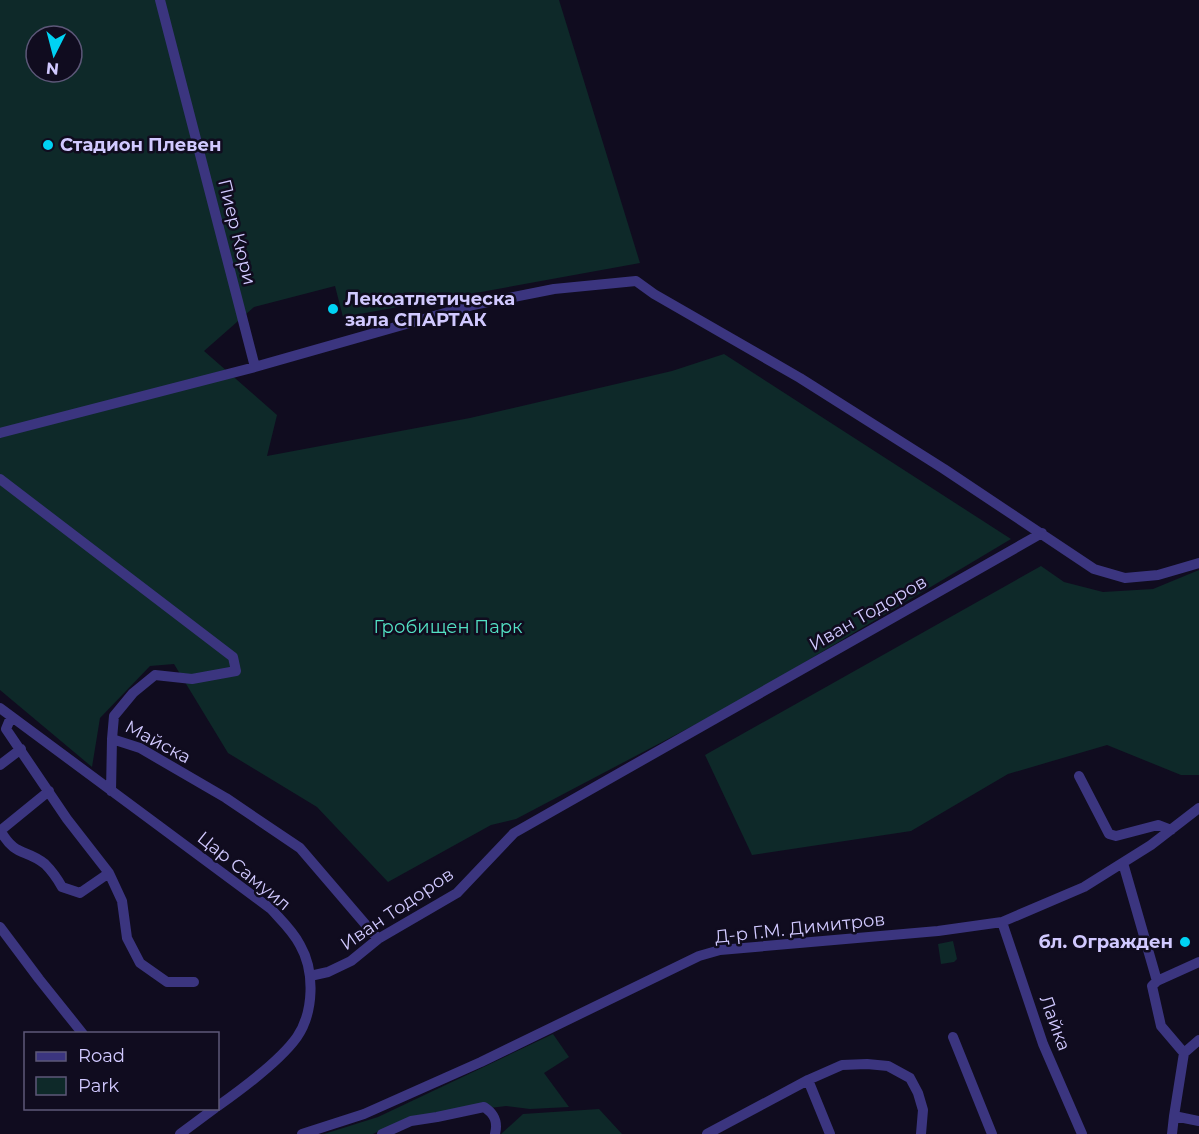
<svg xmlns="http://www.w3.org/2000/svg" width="1199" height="1134" font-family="Montserrat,sans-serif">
	<rect width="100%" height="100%" fill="#100c1f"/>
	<!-- green -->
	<path fill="#0e2929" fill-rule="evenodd" d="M 0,0 L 559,0 L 640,263 L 343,317 L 335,286 L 254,307 L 204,351 L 277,415 L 267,456 L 470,418 L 672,371 L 724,354 L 1011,539 L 738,702 L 516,819 L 491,825 L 388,882 L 317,807 L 228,753 L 174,664 L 150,666 L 100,718 L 92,767 L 0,690 ZM 36,36 L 72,36 L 72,72 L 36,72 Z
		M 1041,566 L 1064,582 L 1103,592 L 1153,589 L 1199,570 L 1199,775 L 1181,775 L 1107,745 L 1008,774 L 911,831 L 752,855 L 705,755 Z
		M 953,941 L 957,959 L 954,962 L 941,964 L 938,944 Z
		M 553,1034 L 569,1057 L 544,1073 L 569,1107 L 530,1109 L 506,1106 L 426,1116 L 400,1121 L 373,1134 L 324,1134 L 378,1117 Z
		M 599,1109 L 622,1134 L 501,1134 L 523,1114 Z"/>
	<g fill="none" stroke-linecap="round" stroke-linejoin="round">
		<!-- minor -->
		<path stroke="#3b357f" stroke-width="10" d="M 160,0 L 255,367
			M 0,433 L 255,367 L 473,305 L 554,289 L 636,281 L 654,294 L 800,378 L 944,469 L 1094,569 L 1125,578 L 1158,575 L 1199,563
			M 0,479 L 233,657 L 236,671 L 192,679 L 155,675 L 133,693 L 114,716 L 112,739 L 140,748 L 226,798 L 300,848 L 378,939
			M 0,708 L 271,909 C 281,920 293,931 300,945 C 315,971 314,1012 297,1037 C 280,1061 242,1089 218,1106
			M 11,717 L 6,729 L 67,819 L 109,873 L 122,901 L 127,938 L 140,963 L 167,982 L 194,982
			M 0,765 L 21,749
			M 1079,776 L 1109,834 L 1116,836 L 1158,825 L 1171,830
			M 111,791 L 112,739
			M 0,830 C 16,858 25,848 45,864 C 52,871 57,878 62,887 L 80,893 L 109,873
			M 0,831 L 49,791
			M 1123,863 L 1157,981
			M 1002,922 L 1043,1044 L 1082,1134
			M 0,927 L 39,979 L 83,1034
			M 310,976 L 328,972 L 351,961 L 378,939 L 457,893 L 514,833 L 1042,533
			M 953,1037 L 992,1134
			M 1199,1040 L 1184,1053 L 1174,1116 L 1199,1121
			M 1184,1053 L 1161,1026 L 1152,986 L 1157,981 L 1199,962
			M 808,1080 L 830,1134
			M 180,1134 L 215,1108
			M 302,1134 L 364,1114 L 481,1062 L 699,956 L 720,950 L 938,931 L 1002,922 L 1084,887 L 1151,845 L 1199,808
			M 382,1134 L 411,1121 L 437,1117 L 484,1107 C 495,1114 498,1122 495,1134
			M 707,1134 L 808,1080 L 842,1065 L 867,1064 L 888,1066 L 910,1078 L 918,1093 L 923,1110 L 921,1134
			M 1172,1134 L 1174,1116"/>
	</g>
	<!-- markers -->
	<g fill="#00d3f4" stroke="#100c1f" stroke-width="2">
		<circle cx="48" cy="145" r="6"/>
		<circle cx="333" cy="309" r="6"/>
		<circle cx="1185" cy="942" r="6"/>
	</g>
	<g text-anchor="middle" stroke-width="5" stroke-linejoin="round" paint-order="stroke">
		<!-- poi labels -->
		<g font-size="18" font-weight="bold" fill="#d1c9ff" stroke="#100c1f" text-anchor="start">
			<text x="60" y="151">Стадион Плевен</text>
			<text x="345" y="305">Лекоатлетическа<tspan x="345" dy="21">зала СПАРТАК</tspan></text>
			<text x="1173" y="948" text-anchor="end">бл. Огражден</text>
		</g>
		<!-- street labels -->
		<g font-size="18" fill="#d1c9ff" stroke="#100c1f">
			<text transform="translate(237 232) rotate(76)" y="6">Пиер Кюри</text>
			<text transform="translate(868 613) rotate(-30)" y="6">Иван Тодоров</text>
			<text transform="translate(158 742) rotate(28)" y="6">Майска</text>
			<text transform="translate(244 871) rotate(39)" y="6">Цар Самуил</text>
			<text transform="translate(397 909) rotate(-34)" y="6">Иван Тодоров</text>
			<text transform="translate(800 928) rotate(-6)" y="6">Д-р Г.М. Димитров</text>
			<text transform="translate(1055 1023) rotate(70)" y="6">Лайка</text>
		</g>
		<!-- park labels -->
		<g font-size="18" fill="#53e1c3" stroke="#100c1f">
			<text x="448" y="633">Гробищен Парк</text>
		</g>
	</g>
	<!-- legend -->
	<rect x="24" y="1032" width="195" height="78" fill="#100c1f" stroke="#5d5879" stroke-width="1.5"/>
	<rect x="36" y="1052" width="30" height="9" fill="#3b357f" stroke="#5d5879" stroke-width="1.5"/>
	<text x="78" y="1062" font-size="18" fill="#d1c9ff">Road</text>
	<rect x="36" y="1077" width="30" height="18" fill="#0e2929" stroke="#5d5879" stroke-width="1.5"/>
	<text x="78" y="1092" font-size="18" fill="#d1c9ff">Park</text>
	<!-- north arrow -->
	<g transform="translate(54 54) rotate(186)"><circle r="28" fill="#100c1f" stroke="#5d5879" stroke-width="1.5"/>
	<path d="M0-4.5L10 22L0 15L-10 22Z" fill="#00d3f4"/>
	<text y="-9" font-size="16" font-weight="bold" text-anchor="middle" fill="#d1c9ff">N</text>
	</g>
</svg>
